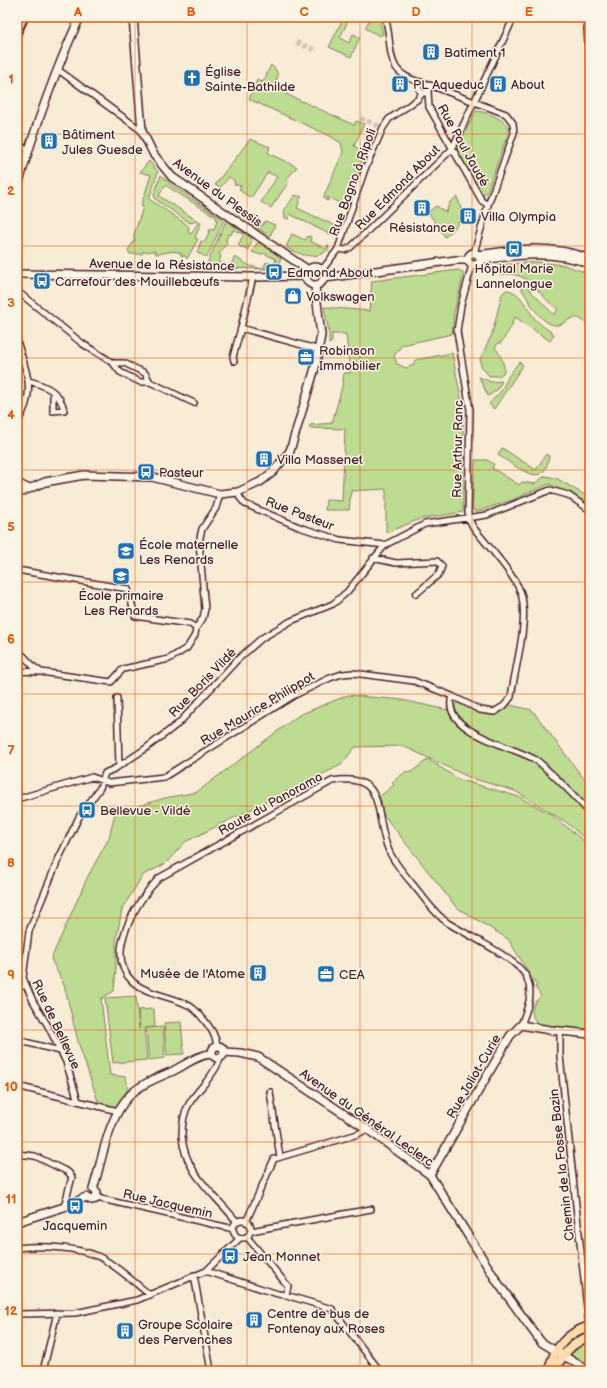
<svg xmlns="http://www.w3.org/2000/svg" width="607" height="1388" font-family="'Balsamiq Sans',sans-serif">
	<rect width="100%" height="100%" fill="#f9ecd7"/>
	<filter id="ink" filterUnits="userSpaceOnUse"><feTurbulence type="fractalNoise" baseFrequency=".025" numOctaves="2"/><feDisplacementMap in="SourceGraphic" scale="8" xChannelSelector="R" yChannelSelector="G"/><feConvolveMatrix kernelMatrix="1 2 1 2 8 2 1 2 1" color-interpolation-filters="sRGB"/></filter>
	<g filter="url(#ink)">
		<!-- green -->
		<path fill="#bedb92" stroke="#847d5e" d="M 371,17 L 379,17 L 383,34 L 380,36 L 365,28 Z
			M 343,19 L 348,21 L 340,38 L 349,43 L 353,34 L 360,37 L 351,57 L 329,47 Z
			M 271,65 L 276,70 L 278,76 L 273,88 L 354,125 L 356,121 L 364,124 L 354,146 L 365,152 L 346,206 L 327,197 L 328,201 L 325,200 L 324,196 L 343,152 L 341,143 L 330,136 L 249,99 L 257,80 L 263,82 Z
			M 476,111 C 486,111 501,118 508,126 L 508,134 L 487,192 L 483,195 L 457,152 L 458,146 Z
			M 250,139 L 270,147 L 268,153 L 297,167 L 287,179 L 288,183 L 271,208 L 261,202 L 277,177 L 268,172 L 251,198 L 239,190 L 241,186 L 234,184 L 235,181 L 229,177 L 221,187 L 215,185 Z
			M 149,161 L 158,172 L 149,199 L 186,224 L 189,227 L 188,232 L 191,234 L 199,221 L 201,223 L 195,238 L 198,239 L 187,259 L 185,256 L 181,256 L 181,253 C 172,249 164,254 156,254 L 155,251 L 142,252 L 142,254 L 130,254 L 128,250 L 134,241 L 134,234 L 143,207 L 141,206 L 151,175 L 140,172 Z
			M 161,175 L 173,186 L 224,220 L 207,257 L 197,253 L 201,241 L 204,242 L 206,240 L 210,229 L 214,230 L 217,221 L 216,217 L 165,185 L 159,196 L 198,221 L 190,223 L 155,199 L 154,194 Z
			M 295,195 L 302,197 L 299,200 L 300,201 L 297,208 L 336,226 L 341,216 L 344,218 L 338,235 L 333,236 L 290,214 L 288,219 L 285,218 L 284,211 Z
			M 457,197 C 466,217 460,224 445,237 L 428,212 L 436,206 L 446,212 L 450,202 Z
			M 252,216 L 259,217 L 257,224 L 262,226 L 265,221 L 275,225 L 270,236 L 250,223 Z
			M 226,221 L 249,236 L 252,240 L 248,250 L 243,247 L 242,248 L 238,245 L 244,234 L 233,230 L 231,235 L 228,234 L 226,240 L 227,243 L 219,254 L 221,256 L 219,262 L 230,266 L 235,257 L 250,266 L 263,269 L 266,262 L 274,265 L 276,259 L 263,253 L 261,255 L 252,252 L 257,243 L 261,243 L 281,258 L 276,269 L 205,268 Z
			M 292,234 L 305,240 L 308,236 L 311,237 L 310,241 L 326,249 L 328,245 L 329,249 C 316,261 299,255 286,247 Z
			M 537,262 L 564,265 L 590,274 L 590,327 C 570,306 570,327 554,325 C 540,323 529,300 522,290 L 522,286 L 525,285 L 554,315 L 558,309 C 544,301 536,284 522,277 C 515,274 507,274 499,274 L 497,271 L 498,265 Z
			M 458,270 L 463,272 L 463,277 L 454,312 L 452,334 L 402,345 L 394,356 L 397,364 L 406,368 L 413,365 L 415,360 L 452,353 L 463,408 L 463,512 L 420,519 L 386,533 L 386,489 L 351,491 L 349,510 L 325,510 L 326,500 L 342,501 L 345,429 L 309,428 L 310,425 L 332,423 L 342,387 L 344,373 L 350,373 L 346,334 L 332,334 L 332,342 L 329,344 L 329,333 L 324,307 L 369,311 L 372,281 Z
			M 506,290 C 522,291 527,310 536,320 C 541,326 548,329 554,334 L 550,341 L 515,317 L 512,322 L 513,324 L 501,343 L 498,343 L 495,348 C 500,352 505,365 504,372 L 499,376 L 489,376 L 481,366 L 480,359 L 492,334 L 502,294 Z
			M 519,362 L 523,365 L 494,409 L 489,404 L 502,390 L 508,377 Z
			M 479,377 L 491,382 L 502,381 L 497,390 L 488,396 Z
			M 502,448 L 536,470 L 546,454 L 549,456 C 548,461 547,469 542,473 C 532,481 507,460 498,455 Z
			M 475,460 L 487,460 L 494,464 L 492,468 L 519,485 L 522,482 L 534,484 L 545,476 L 556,478 L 590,498 L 590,504 L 549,484 L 512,500 L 479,511 L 474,511 L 472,507 Z
			M 348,695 L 402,700 L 448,710 L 458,702 L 498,715 L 510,705 L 532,710 L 590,787 L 586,798 L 590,806 L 590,843 L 566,822 L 515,791 L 471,778 L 403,746 L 355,747 L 341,765 L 185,842 L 165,864 L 143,875 L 122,909 L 116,941 L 116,969 L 114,991 L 101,999 L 110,1075 L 126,1077 L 128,1089 L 117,1108 L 98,1101 L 79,1045 L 64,985 L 51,959 L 87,878 L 109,838 L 115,813 L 165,798 L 197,792 L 299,715 Z
			M 428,759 L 458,779 L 519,797 L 552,815 L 590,846 L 590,1028 L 586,1029 L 540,1025 C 528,1017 531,1004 541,996 L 535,987 L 537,986 L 508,939 L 456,907 L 383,814 L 381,800 L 379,797 L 394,785 L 392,782 L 407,771 L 410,773 Z
			M 136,996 L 139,1029 L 140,1028 L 138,1010 L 154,1009 L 155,1027 L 144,1028 L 147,1060 L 113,1063 L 105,998 Z
			M 181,1022 L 184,1054 L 167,1055 L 164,1023 Z
			M 163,1027 L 165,1058 L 149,1060 L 146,1028 Z
			M 590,1338 L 590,1368 L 571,1357 L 570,1352 Z"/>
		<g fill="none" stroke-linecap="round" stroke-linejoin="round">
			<!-- street-tunnel -->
			<path stroke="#d6c3b5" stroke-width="5" stroke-dasharray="5 2.5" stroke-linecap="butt" d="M 296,42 L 317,51
				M 360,118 L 383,128"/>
			<defs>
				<path id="street" d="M 385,17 C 395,50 381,73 424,83
					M 57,69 L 142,131
					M419 88a5 5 0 1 1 10 0a5 5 0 1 1-10 0Z
					M 427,84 L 506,114 L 513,123 L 514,133 L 488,205 L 474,253
					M 428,92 L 429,107 L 482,201 L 488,205
					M 17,145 L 28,149
					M 338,249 L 365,169 L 383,128 L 389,119 L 418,99 L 422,93
					M 322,270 L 338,249 L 345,250 L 351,247 L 452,149 L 514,17
					M 253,277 L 241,328 L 320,350
					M 17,291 L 83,344 L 113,363 L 120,372 L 140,382 L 150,382
					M 17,341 C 27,374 37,391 17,423
					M 234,361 L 233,357 L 241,328
					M 113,363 L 124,363 L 145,373 L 150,382 L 194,403
					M 29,381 C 47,386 60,392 64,410 L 53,411 L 53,393
					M 238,492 L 240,498 L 245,504 L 299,527 L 340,540 L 385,545
					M 373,558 L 396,563 L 437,561 L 442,566 L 439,574 L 416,594
					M 17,570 L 128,589 L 135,616 L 190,624 L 196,628
					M 17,649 L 34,667 L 41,672 L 111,682 L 123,669 L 169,659 L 187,648 L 195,635 L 196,628 L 203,618 L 205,609 L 199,542 L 202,529 L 216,508 L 220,494
					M 17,671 L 40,672
					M 452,696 C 440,732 515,747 536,760 C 541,763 547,770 552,774 C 565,787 579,799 590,814
					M 117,698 L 119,766
					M 17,799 L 92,777 L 109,783 L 164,777 L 293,696 L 330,678 L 342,674 L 353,673 L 414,681 L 452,696 L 480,710 L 494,712 L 504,706 L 511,697 C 515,668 528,625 522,597 C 519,579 485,543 473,527 L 468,517 L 470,410 L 457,331 L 461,305 L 472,265
					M 17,986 L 25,986
					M 560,1032 L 560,1056 L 590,1336
					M 17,1040 L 60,1051
					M 217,1046 C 216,1036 211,1029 205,1021 C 201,1016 196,1010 190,1006 C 173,996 147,995 132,981 C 103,953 138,900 159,878 L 332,781 C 389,771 373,816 389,851 C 395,865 409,879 419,892 C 428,903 436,915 448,923 C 467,935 519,959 527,978 C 534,995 527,1009 521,1025
					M 218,1058 L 219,1061 C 215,1075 197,1090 189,1104 C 183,1114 182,1125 182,1136 C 184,1173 216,1195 237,1222
					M 17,1086 L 118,1111
					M 270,1092 L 280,1157
					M 78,1101 L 66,1062 L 48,1026 L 33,1001 L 23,978 L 29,931 L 58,860 L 79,817 L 100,788 L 105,773 L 116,768 L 145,749 L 179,723 L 237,660 L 262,638 L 291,621 L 333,604 L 347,592 L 385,545 L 425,524 L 487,515 L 550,490 L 568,495 L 590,510
					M 17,1154 L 35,1156 L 68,1172 L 72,1177 L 64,1207
					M 97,1198 L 234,1229
					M233 1229a9 9 0 1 1 18 0a9 9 0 1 1-18 0Z
					M 246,1222 L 274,1159 L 358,1134 L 367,1129
					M 251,1231 L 371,1209
					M 247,1237 L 288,1286 L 286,1295
					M 17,1248 C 42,1245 84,1247 105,1260 C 121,1270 135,1283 150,1295
					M 206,1271 L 278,1294 L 286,1295 L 332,1309 L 380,1371
					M 194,1275 L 211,1371
					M 17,1314 L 75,1313 L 137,1300 L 206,1271 L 240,1238
					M 43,1371 L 57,1313"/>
				<path id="secondary" d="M 133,17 L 142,131 L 154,155 L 172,177 L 308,270
					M 590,17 L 588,29 L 590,55
					M 17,189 C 34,130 54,73 80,17
					M468 259a6 6 0 1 1 12 0a6 6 0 1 1-12 0Z
					M 478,255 C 518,249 551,244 590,259
					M 480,260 C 517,255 554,250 590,264
					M306 276a9 9 0 1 1 18 0a9 9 0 1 1-18 0Z
					M 17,274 L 253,277 L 306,276
					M 325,278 L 456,260 L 468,260
					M 17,483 L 27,488
					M 17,494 L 45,482 L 84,475 L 152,477 L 220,494 L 238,492 L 260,482 L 273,472 L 290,451 L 315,368 L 321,335 L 315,286
					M212 1052a6 6 0 1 1 12 0a6 6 0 1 1-12 0Z
					M 224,1052 L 240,1053 L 258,1057 L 367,1129 L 430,1175 L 498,1283 L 541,1342 L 589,1371
					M 430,1175 L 510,1036 L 521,1025 L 550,1030 L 590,1034
					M 93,1189 C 103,1158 107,1119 130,1095 C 141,1084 159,1077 173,1071 C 185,1065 199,1054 212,1054
					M 86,1197 L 91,1200 L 96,1199 L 97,1192 L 93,1189
					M 17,1222 L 64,1207 L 86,1197"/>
				<path id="primary" d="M 549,1371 C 553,1348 568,1332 590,1326
					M 556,1371 C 561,1354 574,1342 590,1336"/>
			</defs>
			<!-- street casing -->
			<use href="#street" stroke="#4a1f2b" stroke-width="8"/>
			<!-- secondary casing -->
			<use href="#secondary" stroke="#4a1f2b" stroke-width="10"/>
			<!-- primary casing -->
			<use href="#primary" stroke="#4a1f2b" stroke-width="11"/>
			<!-- street -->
			<use href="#street" stroke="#fcf5e5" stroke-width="5"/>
			<!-- secondary -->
			<use href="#secondary" stroke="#fcf5e5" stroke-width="7"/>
			<!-- primary -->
			<use href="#primary" stroke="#fddcac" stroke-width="8"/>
			<!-- rail -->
			<path stroke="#4a1f2b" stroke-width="2" d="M 17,25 L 20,17
				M 17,42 L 29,17"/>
		</g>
	</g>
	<!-- grid -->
	<path fill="none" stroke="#e8590c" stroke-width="1" stroke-opacity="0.55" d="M 135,17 L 135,1371M 247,17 L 247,1371M 360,17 L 360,1371M 472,17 L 472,1371M 17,134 L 590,134M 17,246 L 590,246M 17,358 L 590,358M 17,470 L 590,470M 17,582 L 590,582M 17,694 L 590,694M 17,806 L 590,806M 17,918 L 590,918M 17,1030 L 590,1030M 17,1142 L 590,1142M 17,1254 L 590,1254"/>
	<!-- icons -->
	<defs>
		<symbol id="building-square" viewBox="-11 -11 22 22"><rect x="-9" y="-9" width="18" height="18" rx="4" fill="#1f6fb2" stroke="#fcf5e5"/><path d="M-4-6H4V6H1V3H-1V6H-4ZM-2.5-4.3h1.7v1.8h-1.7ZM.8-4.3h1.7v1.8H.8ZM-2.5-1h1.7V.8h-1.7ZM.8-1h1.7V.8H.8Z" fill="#fff"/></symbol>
		<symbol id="church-square" viewBox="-11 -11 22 22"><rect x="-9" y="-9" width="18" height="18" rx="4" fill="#1f6fb2" stroke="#fcf5e5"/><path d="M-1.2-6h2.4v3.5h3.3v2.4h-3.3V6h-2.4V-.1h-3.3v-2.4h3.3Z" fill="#fff"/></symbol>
		<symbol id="bus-square" viewBox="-11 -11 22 22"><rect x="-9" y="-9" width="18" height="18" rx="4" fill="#1f6fb2" stroke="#fcf5e5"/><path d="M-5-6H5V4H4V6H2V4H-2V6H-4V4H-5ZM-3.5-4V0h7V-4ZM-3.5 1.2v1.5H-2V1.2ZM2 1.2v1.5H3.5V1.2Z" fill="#fff"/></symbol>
		<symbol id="shop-square" viewBox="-11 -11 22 22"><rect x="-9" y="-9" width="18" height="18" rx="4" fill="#1f6fb2" stroke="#fcf5e5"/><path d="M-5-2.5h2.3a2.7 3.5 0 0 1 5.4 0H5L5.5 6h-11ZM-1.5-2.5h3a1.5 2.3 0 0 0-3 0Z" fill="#fff"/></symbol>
		<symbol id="office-square" viewBox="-11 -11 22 22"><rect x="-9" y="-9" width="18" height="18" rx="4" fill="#1f6fb2" stroke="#fcf5e5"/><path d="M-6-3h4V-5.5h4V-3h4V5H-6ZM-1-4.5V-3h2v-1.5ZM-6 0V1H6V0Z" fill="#fff"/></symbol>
		<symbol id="school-square" viewBox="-11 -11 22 22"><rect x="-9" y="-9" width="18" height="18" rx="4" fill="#1f6fb2" stroke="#fcf5e5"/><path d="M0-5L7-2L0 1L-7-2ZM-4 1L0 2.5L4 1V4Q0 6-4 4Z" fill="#fff"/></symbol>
	</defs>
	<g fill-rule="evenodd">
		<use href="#building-square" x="421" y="42" width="20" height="20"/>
		<use href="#church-square" x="182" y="68" width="20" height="20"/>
		<use href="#building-square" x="390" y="74" width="20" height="20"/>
		<use href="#building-square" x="488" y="74" width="20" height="20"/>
		<use href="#building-square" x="39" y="131" width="20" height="20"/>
		<use href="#building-square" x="412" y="198" width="20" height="20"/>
		<use href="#building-square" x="458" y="206" width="20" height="20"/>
		<use href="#bus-square" x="504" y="239" width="20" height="20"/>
		<use href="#bus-square" x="264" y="262" width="20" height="20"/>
		<use href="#bus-square" x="32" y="271" width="20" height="20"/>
		<use href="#shop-square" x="283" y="286" width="20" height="20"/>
		<use href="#office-square" x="296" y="347" width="20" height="20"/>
		<use href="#building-square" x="254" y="449" width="20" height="20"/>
		<use href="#bus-square" x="136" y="462" width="20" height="20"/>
		<use href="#school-square" x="116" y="541" width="20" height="20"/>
		<use href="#school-square" x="111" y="566" width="20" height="20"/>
		<use href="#bus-square" x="77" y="800" width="20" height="20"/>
		<use href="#building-square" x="248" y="963" width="20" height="20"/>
		<use href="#office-square" x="316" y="964" width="20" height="20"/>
		<use href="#bus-square" x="65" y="1196" width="20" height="20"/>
		<use href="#bus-square" x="220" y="1246" width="20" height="20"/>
		<use href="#building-square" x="244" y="1310" width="20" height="20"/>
		<use href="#building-square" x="115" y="1321" width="20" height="20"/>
	</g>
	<g text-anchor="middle" stroke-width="3" stroke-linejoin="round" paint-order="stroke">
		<!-- poi labels -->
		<g font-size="13" fill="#4a1f2b" stroke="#fcf5e5" text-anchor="start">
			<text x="444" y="57">Batiment 1</text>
			<text x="205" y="76">Église<tspan x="205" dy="15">Sainte-Bathilde</tspan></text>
			<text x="413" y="89">PL Aqueduc</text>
			<text x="511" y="89">About</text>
			<text x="62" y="139">Bâtiment<tspan x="62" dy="15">Jules Guesde</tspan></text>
			<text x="481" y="221">Villa Olympia</text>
			<text x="422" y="232" text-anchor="middle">Résistance</text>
			<text x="514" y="273" text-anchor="middle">Hôpital Marie<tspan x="514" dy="15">Lannelongue</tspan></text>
			<text x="287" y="277">Edmond About</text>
			<text x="55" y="286">Carrefour des Mouillebœufs</text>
			<text x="306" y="301">Volkswagen</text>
			<text x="319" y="355">Robinson<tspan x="319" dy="15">Immobilier</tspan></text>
			<text x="277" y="464">Villa Massenet</text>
			<text x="159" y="477">Pasteur</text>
			<text x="139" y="549">École maternelle<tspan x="139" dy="15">Les Renards</tspan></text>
			<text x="121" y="600" text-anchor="middle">École primaire<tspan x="121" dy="15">Les Renards</tspan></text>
			<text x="100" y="815">Bellevue - Vildé</text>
			<text x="245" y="978" text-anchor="end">Musée de l'Atome</text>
			<text x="339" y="979">CEA</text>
			<text x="75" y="1230" text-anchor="middle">Jacquemin</text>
			<text x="243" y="1261">Jean Monnet</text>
			<text x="267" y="1318">Centre de bus de<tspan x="267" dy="15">Fontenay aux Roses</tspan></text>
			<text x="138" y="1329">Groupe Scolaire<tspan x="138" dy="15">des Pervenches</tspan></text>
		</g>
		<!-- street labels -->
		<g font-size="13" fill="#4a1f2b" stroke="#fcf5e5">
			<text transform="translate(464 145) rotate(61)" y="5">Rue Paul Jaudé</text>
			<text transform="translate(352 182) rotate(-70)" y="5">Rue Bagno à Ripoli</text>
			<text transform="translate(397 187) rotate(-45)" y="5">Rue Edmond About</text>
			<text transform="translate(218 192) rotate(36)" y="5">Avenue du Plessis</text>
			<text transform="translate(162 264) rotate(1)" y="5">Avenue de la Résistance</text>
			<text transform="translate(457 449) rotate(-89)" y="5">Rue Arthur Ranc</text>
			<text transform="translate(300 513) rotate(21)" y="5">Rue Pasteur</text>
			<text transform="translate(202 682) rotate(-46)" y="5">Rue Boris Vildé</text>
			<text transform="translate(257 708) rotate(-31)" y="5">Rue Maurice Philippot</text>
			<text transform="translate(270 803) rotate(-29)" y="5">Route du Panorama</text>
			<text transform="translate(57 1024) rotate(65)" y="5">Rue de Bellevue</text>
			<text transform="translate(473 1076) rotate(-60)" y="5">Rue Joliot-Curie</text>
			<text transform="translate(367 1117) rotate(35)" y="5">Avenue du Général Leclerc</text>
			<text transform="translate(561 1165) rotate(-96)" y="5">Chemin de la Fosse Bazin</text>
			<text transform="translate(168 1203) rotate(13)" y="5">Rue Jacquemin</text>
		</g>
	</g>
	<!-- margin -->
	<rect width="607" height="1388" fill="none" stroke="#fcf5e5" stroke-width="44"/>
	<rect x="22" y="22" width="563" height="1344" fill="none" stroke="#e8590c" stroke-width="1.5"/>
	<g font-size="13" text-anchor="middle" font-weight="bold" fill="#e8590c">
		<text x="78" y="16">A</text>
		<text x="191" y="16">B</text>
		<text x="304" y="16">C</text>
		<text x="416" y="16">D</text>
		<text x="529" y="16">E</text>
		<text x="11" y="83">1</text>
		<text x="11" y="195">2</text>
		<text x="11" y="307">3</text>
		<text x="11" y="419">4</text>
		<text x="11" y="531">5</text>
		<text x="11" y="643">6</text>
		<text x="11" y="755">7</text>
		<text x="11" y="867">8</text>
		<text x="11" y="979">9</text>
		<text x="11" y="1091">10</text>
		<text x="11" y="1203">11</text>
		<text x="11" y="1315">12</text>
	</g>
</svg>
